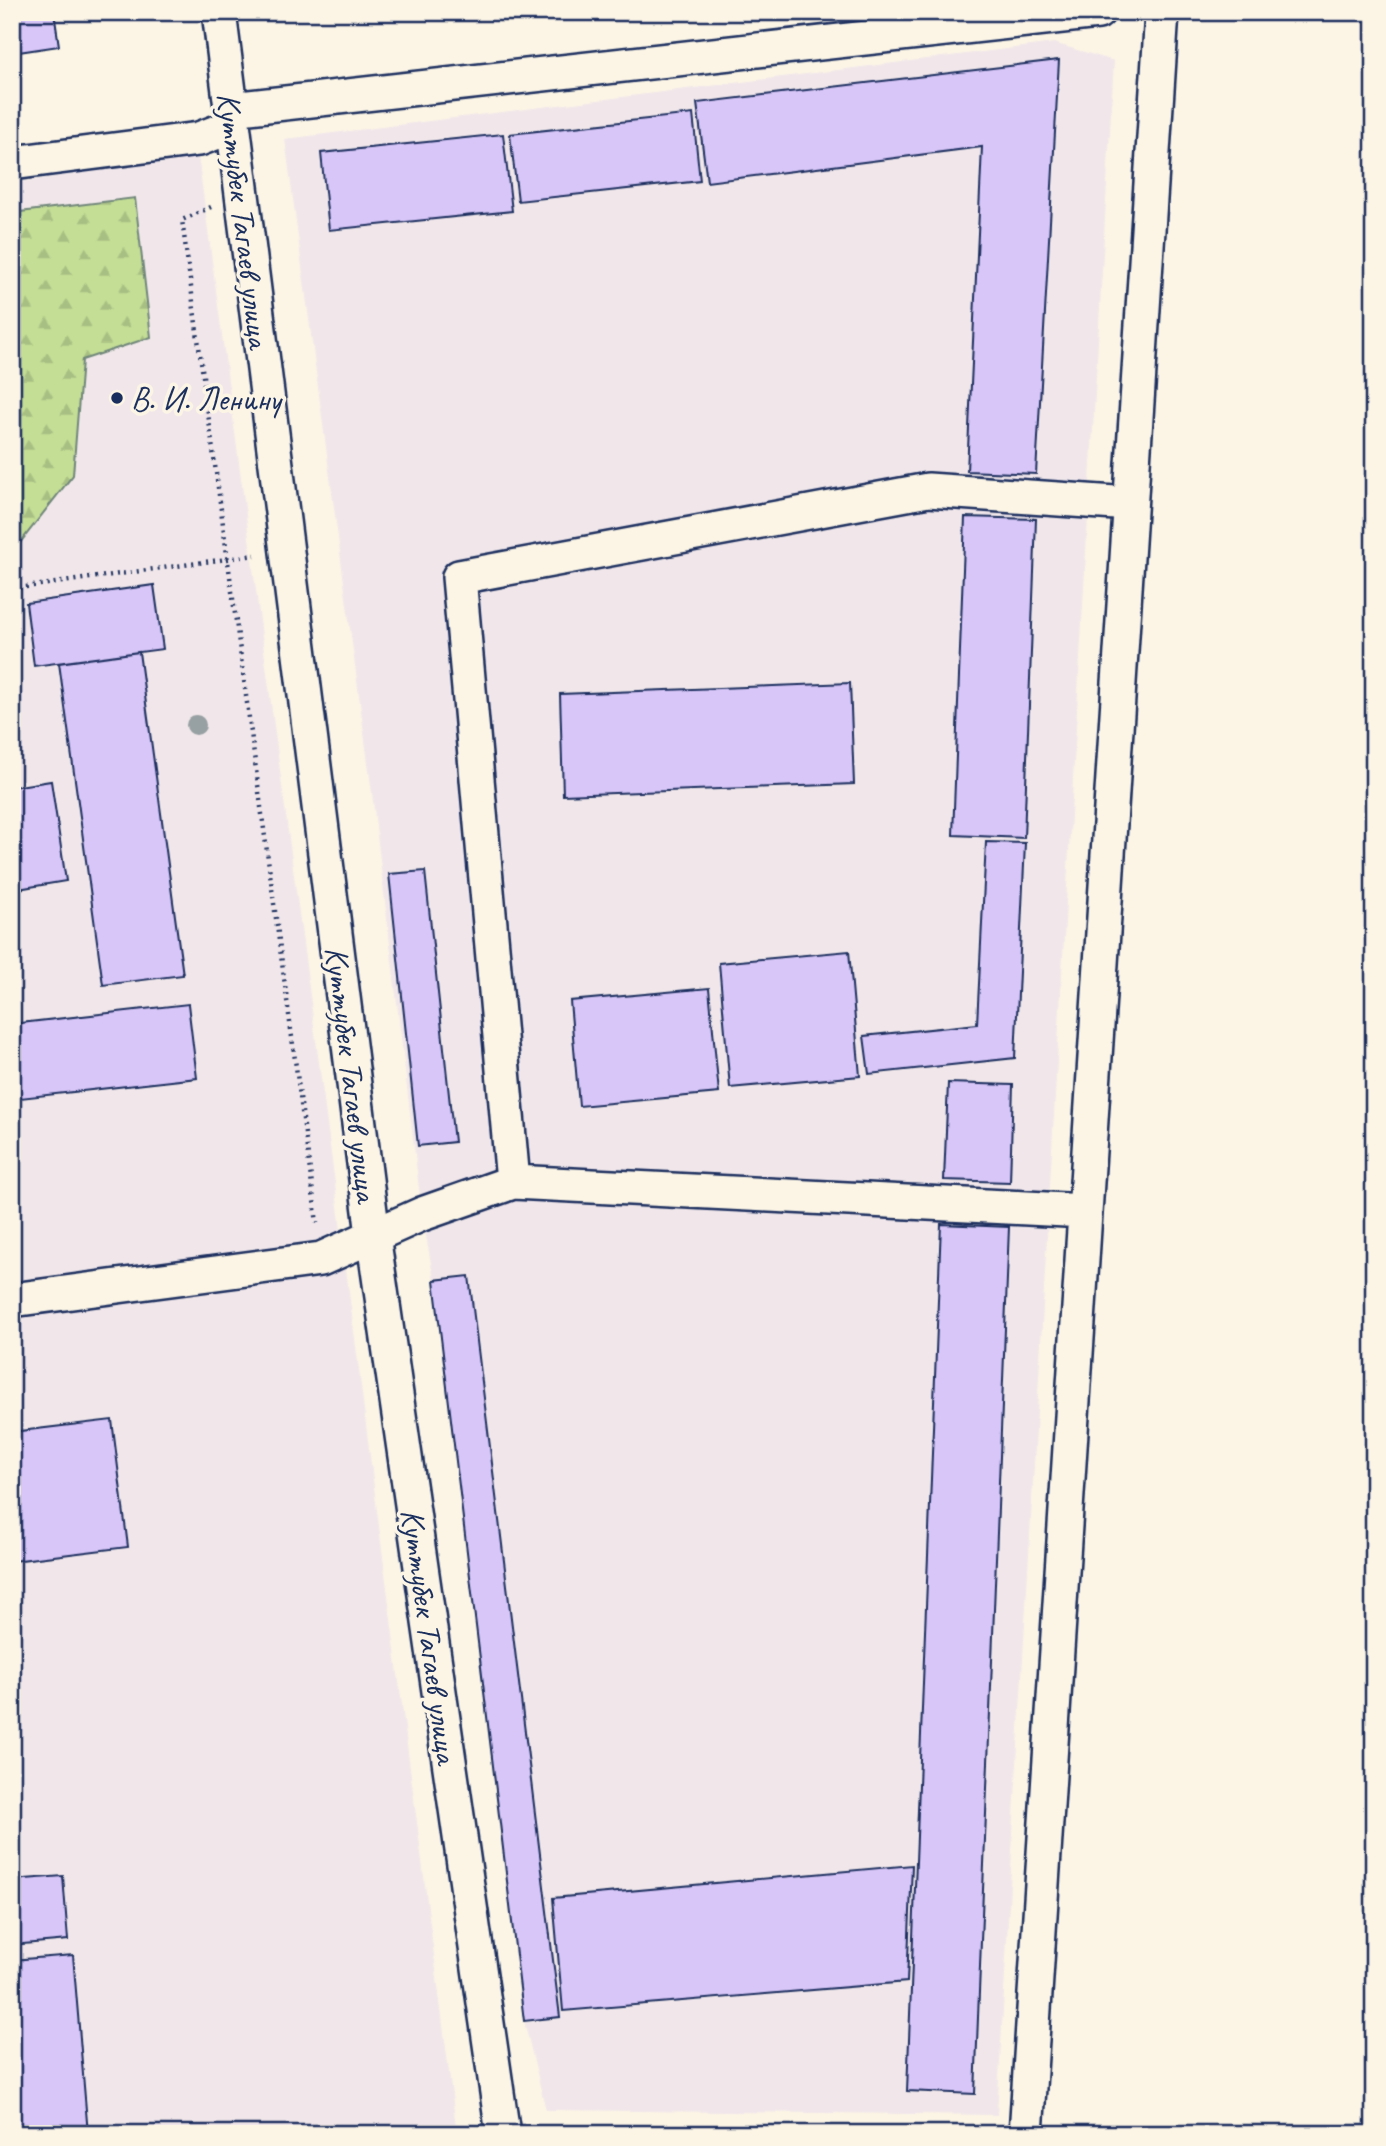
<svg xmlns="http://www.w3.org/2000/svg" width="1386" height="2146" font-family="Caveat,sans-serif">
	<defs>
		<pattern id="forest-firs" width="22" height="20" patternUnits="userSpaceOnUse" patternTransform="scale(1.75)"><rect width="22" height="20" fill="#c4de95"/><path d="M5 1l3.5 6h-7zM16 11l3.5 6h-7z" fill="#a8bf83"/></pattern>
	</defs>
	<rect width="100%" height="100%" fill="#fcf5e5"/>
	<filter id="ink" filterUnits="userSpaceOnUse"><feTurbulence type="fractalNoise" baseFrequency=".0143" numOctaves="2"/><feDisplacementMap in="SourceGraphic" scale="14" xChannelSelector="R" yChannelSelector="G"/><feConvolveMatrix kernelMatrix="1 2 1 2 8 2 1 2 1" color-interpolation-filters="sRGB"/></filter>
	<g filter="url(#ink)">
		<!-- built -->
		<path fill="#f1e7ea" d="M 1054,43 L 1114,61 L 997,2115 L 546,2110 L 524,2021 L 434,1280 L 422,1214 L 373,801 L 285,139 Z
			M 198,155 L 335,1183 L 457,2134 L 12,2134 L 12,183 Z"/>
		<!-- forest -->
		<path fill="url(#forest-firs)" stroke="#70867a" stroke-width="2" d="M 135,198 L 151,337 L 82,360 L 73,475 L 12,553 L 12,213 Z"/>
		<!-- building -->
		<path fill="#d7c6f7" stroke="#1b2f5e" stroke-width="2" d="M 12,12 L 54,12 L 59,46 L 12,53 Z
			M 1059,60 L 1036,474 L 967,471 L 982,147 L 707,182 L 697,103 Z
			M 693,114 L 700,181 L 518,201 L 510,134 Z
			M 503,134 L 512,211 L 329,230 L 321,153 Z
			M 965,517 L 1036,519 L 1024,838 L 953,835 Z
			M 154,585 L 163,649 L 34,666 L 26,603 Z
			M 139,652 L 183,975 L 103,985 L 59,663 Z
			M 850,683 L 854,784 L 563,795 L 560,694 Z
			M 51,781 L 66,881 L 12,890 L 12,787 Z
			M 986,842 L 1025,843 L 1015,1058 L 869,1074 L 864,1036 L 977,1024 Z
			M 425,871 L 454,1142 L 418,1146 L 389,874 Z
			M 849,951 L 860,1076 L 730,1088 L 719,963 Z
			M 709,988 L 719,1093 L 579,1106 L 570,1001 Z
			M 188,1004 L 197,1078 L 12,1099 L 12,1024 Z
			M 948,1083 L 1013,1085 L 1010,1182 L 944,1180 Z
			M 941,1224 L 1009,1227 L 975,2094 L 907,2091 Z
			M 469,1276 L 560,2017 L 524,2021 L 434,1280 Z
			M 112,1420 L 128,1547 L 12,1561 L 12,1432 Z
			M 912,1865 L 907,1982 L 563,2011 L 553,1898 Z
			M 63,1876 L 68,1940 L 12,1945 L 12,1880 Z
			M 73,1955 L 88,2134 L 12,2134 L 12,1960 Z"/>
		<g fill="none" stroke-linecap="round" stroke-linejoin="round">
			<defs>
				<path id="minor" d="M 219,12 L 373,1235 L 503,2134
					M 231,109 L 1098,12
					M 12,163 L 199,139 L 233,126
					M 1085,1211 L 513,1182 L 459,577 L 928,490 L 1130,504
					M 12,1300 L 321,1259 L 422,1214 L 513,1182
					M 1026,2134 L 1162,12"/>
			</defs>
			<!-- minor casing -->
			<use href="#minor" stroke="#1b2f5e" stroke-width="38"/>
			<!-- path -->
			<path stroke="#1b2f5e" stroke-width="4.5" stroke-dasharray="2 5" stroke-linecap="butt" d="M 211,207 L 182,220 L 317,1223
				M 12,589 L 255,555"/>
			<!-- minor -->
			<use href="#minor" stroke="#fcf5e5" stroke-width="33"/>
		</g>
		<!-- trees -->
		<circle fill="#97a0a2" cx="196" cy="725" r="10"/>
	</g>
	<!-- markers -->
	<circle fill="#1b2f5e" stroke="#fcf5e5" stroke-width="2.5" cx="117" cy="398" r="7"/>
	<g text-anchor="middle" stroke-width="7" stroke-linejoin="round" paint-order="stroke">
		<!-- street labels -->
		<g font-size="33" fill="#1b2f5e" stroke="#fcf5e5">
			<text transform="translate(245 220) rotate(83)" y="12">Куттубек Тагаев улица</text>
			<text transform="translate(353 1074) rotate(83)" y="12">Куттубек Тагаев улица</text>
			<text transform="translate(431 1636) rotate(82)" y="12">Куттубек Тагаев улица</text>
		</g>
		<!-- poi labels -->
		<g font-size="33" fill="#1b2f5e" stroke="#fcf5e5" text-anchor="start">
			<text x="131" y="410">В. И. Ленину</text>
		</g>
	</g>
	<!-- margin -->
	<rect width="1386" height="2146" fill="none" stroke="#fcf5e5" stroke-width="42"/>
	<rect x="21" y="21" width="1344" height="2104" fill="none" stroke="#1b2f5e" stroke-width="2.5" filter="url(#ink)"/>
</svg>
